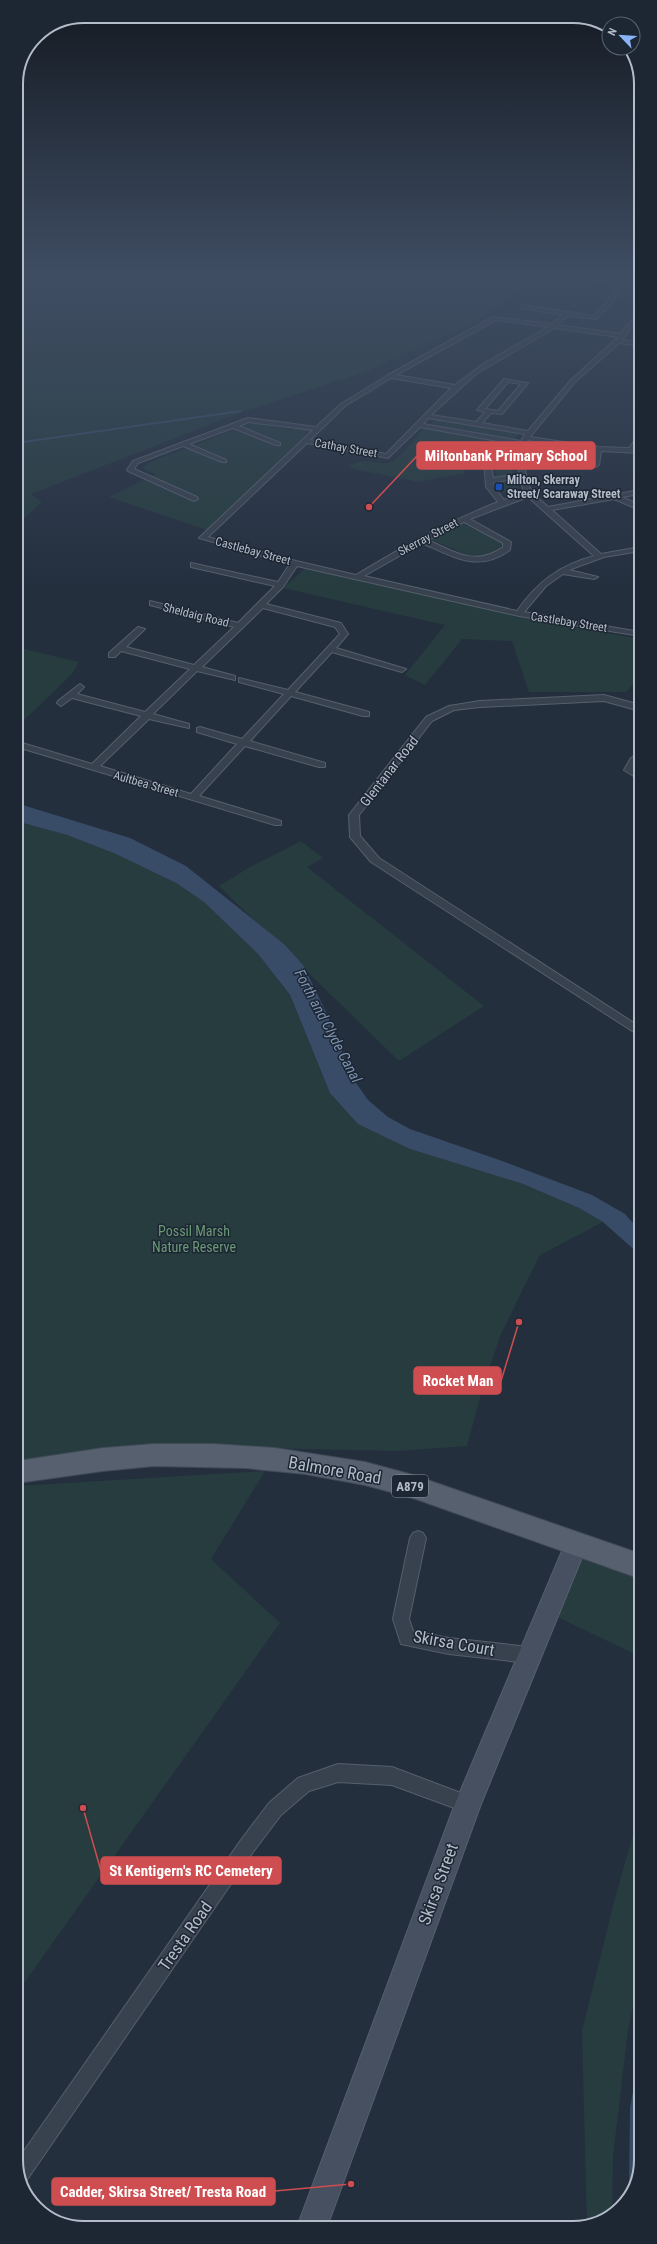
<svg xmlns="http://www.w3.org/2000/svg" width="657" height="2244" font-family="'Roboto Condensed',sans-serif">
	<rect width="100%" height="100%" fill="#242f3e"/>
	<!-- green -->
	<path fill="#263c3f" d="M 16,274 L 544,274 L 479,320 L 367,371 L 237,414 L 31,494 L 42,502 L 16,525 Z
		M 436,419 L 519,434 L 514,439 L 430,424 Z
		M 258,421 L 262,423 L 262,424 L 292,430 L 296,427 L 311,430 L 207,530 L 109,497 L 156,474 L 142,468 L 153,461 Z
		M 424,428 L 495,441 L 480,470 L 465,470 L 464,473 L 418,482 L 350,468 L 351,465 C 367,457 373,465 388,463 C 398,462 417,436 424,428 Z
		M 510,444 L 514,446 L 511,461 L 514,477 L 504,475 L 496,478 L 497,460 Z
		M 510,479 L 516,482 L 519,488 C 513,493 508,494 501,491 L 498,483 Z
		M 462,524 L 497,538 L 503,545 L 482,558 L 468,555 L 430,539 L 442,531 Z
		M 309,565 L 512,610 L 511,616 L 640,639 L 640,677 L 626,692 L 529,692 L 512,641 L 462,639 L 425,685 L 405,675 L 445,625 L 283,588 Z
		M 16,647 L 79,662 L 72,674 L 16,728 Z
		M 16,821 L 67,835 L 116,854 L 176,883 L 204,902 L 258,954 L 290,996 L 330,1093 L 410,1149 L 523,1184 L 579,1208 L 603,1222 L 540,1255 L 501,1334 L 484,1383 L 467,1446 L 398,1451 L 173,1446 L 17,1469 Z
		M 301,841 L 323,858 L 307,867 L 484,1006 L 399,1061 L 219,886 L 250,867 Z
		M 265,1471 L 211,1559 L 280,1623 L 17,1993 L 17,1486 Z
		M 578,1553 L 641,1576 L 641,1657 L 551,1614 Z
		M 641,1807 L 641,1970 L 628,2030 L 613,2156 L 612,2212 L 587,2227 L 582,2031 L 615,1898 Z"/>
	<!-- water -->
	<path fill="#394c67" d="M 16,803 L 130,838 L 186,866 L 285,945 L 303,965 L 325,1010 L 354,1080 L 368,1100 L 388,1117 L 410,1129 L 505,1162 L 592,1195 L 625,1214 L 640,1231 L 640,1255 L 603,1222 L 579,1208 L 523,1184 L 410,1149 L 358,1124 L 330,1093 L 290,995 L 258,954 L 204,902 L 176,883 L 116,854 L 67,835 L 16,821 Z
		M 641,2048 L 641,2160 L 629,2191 L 630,2108 Z"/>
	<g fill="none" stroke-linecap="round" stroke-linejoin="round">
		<!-- stream -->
		<path stroke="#394c67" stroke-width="2" d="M 16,443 L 241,411"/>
		<defs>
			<path id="street" d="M 622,274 L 640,274 L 640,276 L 628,276 L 587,286 L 584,284 Z
				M 616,290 L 621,291 L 597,319 L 567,316 L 558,325 L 620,334 L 640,311 L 640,317 L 622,340 L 640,342 L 640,346 L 619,343 L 574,383 L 530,437 L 598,447 L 629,448 L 640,433 L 640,441 L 635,449 L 640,449 L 640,453 L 601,451 L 599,465 L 596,467 L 593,465 L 594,450 L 528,440 C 522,455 524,477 532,492 C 535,497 543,502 548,507 L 640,490 L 640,494 L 622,497 L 640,505 L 640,510 L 614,499 L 552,510 L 601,554 L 640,547 L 640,551 L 604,557 L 574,568 L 569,570 L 598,577 L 594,579 L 563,574 L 546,586 L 524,612 L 640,632 L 640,636 L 519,616 L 297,566 L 283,587 L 266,604 L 341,623 L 348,634 L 336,648 L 406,669 L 402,672 L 332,652 L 295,692 L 369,712 L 369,716 L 363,716 L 291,696 L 250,741 L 325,763 L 325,767 L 319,767 L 245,746 L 199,796 L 281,821 L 281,825 L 275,825 L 24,749 L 16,755 L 16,746 L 22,743 L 92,764 L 141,716 L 72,698 L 61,706 L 57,703 L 58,701 L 80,684 L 84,687 L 77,694 L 145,712 L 190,669 L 121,651 L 115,657 L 109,657 L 109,653 L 138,627 L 145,629 L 126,647 L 194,665 L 234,627 L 150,605 L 150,601 L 238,623 L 275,586 L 191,567 L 191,563 L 278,582 L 290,564 L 199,538 L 313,430 L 249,422 L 239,426 L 280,443 L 280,445 L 276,445 L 233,428 L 189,444 L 226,460 L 226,462 L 222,462 L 183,446 L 138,463 L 134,469 L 197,497 L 198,499 L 194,501 L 128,471 L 127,470 L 133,461 L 248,418 L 316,427 L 341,404 L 388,375 L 493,317 L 552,324 L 562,315 L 521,308 L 523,305 L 594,316 ZM 496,320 L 548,327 L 483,364 L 455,385 L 396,375 ZM 554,328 L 618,337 L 570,381 L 528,431 L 482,423 L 491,413 L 502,414 L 528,383 L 504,379 L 477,410 L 485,412 L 476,422 L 431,415 L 476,374 ZM 391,378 L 451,388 L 386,454 L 310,440 L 345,406 ZM 508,382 L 521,384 L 498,411 L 485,409 ZM 428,418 L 525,434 L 521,441 L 423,424 ZM 420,427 L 497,441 L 484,457 L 486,487 L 498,502 C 447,522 404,546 356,575 L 296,561 L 208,537 L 307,443 L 388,458 ZM 504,442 L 520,445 L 518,450 L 519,477 L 506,476 L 493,478 L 490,457 ZM 506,480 L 520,481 L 525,493 L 504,500 L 494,487 L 493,483 ZM 528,497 L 594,556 C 560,565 537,582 517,611 L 364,576 L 422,543 C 454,557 478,573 510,550 L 511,542 L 470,519 ZM 464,522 L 503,543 L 503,547 C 475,567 455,552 428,540 ZM 263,608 L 335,627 L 340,634 L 288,690 L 239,678 L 239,682 L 284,694 L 242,739 L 200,727 L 197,728 L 197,732 L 237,744 L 191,794 L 100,766 L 149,719 L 189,728 L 189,724 L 153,714 L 197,671 L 235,680 L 235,676 L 202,667 Z
				M 604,695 L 640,705 L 640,711 L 604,701 L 480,707 L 454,710 L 432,721 L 359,815 L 360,836 L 379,858 L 640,1027 L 640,1036 L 371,862 L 350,837 L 349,815 L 426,717 L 449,706 L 480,701 Z
				M 640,752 L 640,760 L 634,769 L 640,773 L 640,780 L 624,770 L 631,758 Z
				M 418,1531 L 423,1533 L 426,1538 L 409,1619 L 413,1631 L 449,1638 L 529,1647 L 535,1649 L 537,1655 L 535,1661 L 529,1663 L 449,1654 L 401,1644 L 393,1619 L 410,1538 L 413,1533 Z
				M 338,1764 L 392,1767 L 474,1798 L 477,1804 L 474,1810 L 468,1813 L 392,1785 L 338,1782 L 309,1791 L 281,1815 L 253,1852 L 24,2184 L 17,2173 L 17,2161 L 241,1840 L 269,1803 L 298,1778 Z"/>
			<path id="secondary" d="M 576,1534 L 584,1537 L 587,1545 L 481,1804 L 327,2227 L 297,2227 L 455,1804 L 568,1537 Z"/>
			<path id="primary" d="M 154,1444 L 214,1444 L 275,1448 L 365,1462 L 413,1475 L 641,1554 L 641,1579 L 413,1498 L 365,1485 L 305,1474 L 245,1468 L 154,1466 L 103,1471 L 17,1483 L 17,1461 L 103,1448 Z"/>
		</defs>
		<!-- street casing -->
		<use href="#street" stroke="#565f6c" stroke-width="2"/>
		<!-- secondary casing -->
		<use href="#secondary" stroke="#565f6c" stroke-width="2"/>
		<!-- primary casing -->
		<use href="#primary" stroke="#414a57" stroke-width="2"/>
		<!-- street -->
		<use href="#street" fill="#38414e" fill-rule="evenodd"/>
		<!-- secondary -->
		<use href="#secondary" fill="#465061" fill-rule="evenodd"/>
		<!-- primary -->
		<use href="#primary" fill="#56606e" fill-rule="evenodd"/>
	</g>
	<!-- sky -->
	<linearGradient id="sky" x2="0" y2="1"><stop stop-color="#141a22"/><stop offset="0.47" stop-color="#3f4d63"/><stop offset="1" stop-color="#3f4d63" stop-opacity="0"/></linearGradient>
	<rect width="657" height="588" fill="url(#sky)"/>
	<!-- markers -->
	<rect fill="#1a4fb4" stroke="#1d2633" stroke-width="1.5" x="495" y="483" width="8" height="8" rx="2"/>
	<g text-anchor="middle" stroke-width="3" stroke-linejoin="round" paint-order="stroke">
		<!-- far-street labels -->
		<g font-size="12" fill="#b4bcc9" stroke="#1d2633">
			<text transform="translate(346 448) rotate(10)" y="4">Cathay Street</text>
			<text transform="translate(428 537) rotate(-28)" y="4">Skerray Street</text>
			<text transform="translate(253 551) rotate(15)" y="4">Castlebay Street</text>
			<text transform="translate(196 615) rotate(14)" y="4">Sheldaig Road</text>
			<text transform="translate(569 622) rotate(9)" y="4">Castlebay Street</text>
			<text transform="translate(146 784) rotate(16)" y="4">Aultbea Street</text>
		</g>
		<!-- far-poi labels -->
		<g font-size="12" font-weight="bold" fill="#b4bcc9" stroke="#1d2633" text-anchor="start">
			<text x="507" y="484">Milton, Skerray<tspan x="507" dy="14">Street/ Scaraway Street</tspan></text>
		</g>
		<!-- shield labels -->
		<rect fill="#1d2633" stroke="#878f9c" stroke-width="1" x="392" y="1475" width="36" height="22" rx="3"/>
		<g font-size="13" font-weight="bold" fill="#b4bcc9">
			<text x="410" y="1491">A879</text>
		</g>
		<!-- street labels -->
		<g font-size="14" fill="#b4bcc9" stroke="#1d2633">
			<text transform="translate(389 771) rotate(-52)" y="5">Glentanar Road</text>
		</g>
		<!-- park labels -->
		<g font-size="14" fill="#6b9a76" stroke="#1d2633">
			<text x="194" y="1236">Possil Marsh<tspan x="194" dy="16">Nature Reserve</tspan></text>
		</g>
		<!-- water labels -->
		<g font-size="15" font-style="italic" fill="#7c92b1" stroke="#1d2633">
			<text transform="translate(328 1026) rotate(62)" y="5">Forth and Clyde Canal</text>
		</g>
		<!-- near-street labels -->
		<g font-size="17" fill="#b4bcc9" stroke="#1d2633">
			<text transform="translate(335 1470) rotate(10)" y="6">Balmore Road</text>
			<text transform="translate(454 1643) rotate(10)" y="6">Skirsa Court</text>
			<text transform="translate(438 1884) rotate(-70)" y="6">Skirsa Street</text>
			<text transform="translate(185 1936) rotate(-55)" y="6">Tresta Road</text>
		</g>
	</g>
	<!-- crop -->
	<path d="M0 0H657V2244H0ZM84 23H573A61 61 0 0 1 634 84V2160A61 61 0 0 1 573 2221H84A61 61 0 0 1 23 2160V84A61 61 0 0 1 84 23Z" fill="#1d2633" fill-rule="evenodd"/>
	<path fill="none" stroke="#b4bcc9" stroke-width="2" d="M84 23H573A61 61 0 0 1 634 84V2160A61 61 0 0 1 573 2221H84A61 61 0 0 1 23 2160V84A61 61 0 0 1 84 23Z"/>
	<!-- callouts -->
	<path fill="none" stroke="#ce4d50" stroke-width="1.5" d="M369 507L417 456M519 1322L501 1381M83 1808L101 1871M351 2184L275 2191"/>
	<g fill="#ce4d50" stroke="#1d2633" stroke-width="1.5">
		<circle cx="369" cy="507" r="4"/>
		<circle cx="519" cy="1322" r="4"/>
		<circle cx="83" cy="1808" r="4"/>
		<circle cx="351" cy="2184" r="4"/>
	</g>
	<g fill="#ce4d50" stroke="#ce4d50" stroke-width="1.5">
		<rect x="417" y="442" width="178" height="27" rx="4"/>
		<rect x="414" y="1367" width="87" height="27" rx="4"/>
		<rect x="101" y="1857" width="180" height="27" rx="4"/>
		<rect x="52" y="2178" width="223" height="27" rx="4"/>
	</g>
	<g font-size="15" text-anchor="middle" font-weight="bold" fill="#fff">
		<text x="506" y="461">Miltonbank Primary School</text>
		<text x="458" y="1386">Rocket Man</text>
		<text x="191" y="1876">St Kentigern's RC Cemetery</text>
		<text x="163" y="2197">Cadder, Skirsa Street/ Tresta Road</text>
	</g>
	<!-- north arrow -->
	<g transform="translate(621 36) rotate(295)"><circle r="19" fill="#1d2633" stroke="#59626f"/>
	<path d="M0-3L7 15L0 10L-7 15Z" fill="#8ab4f8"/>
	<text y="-6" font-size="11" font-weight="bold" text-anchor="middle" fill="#b4bcc9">N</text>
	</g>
</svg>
